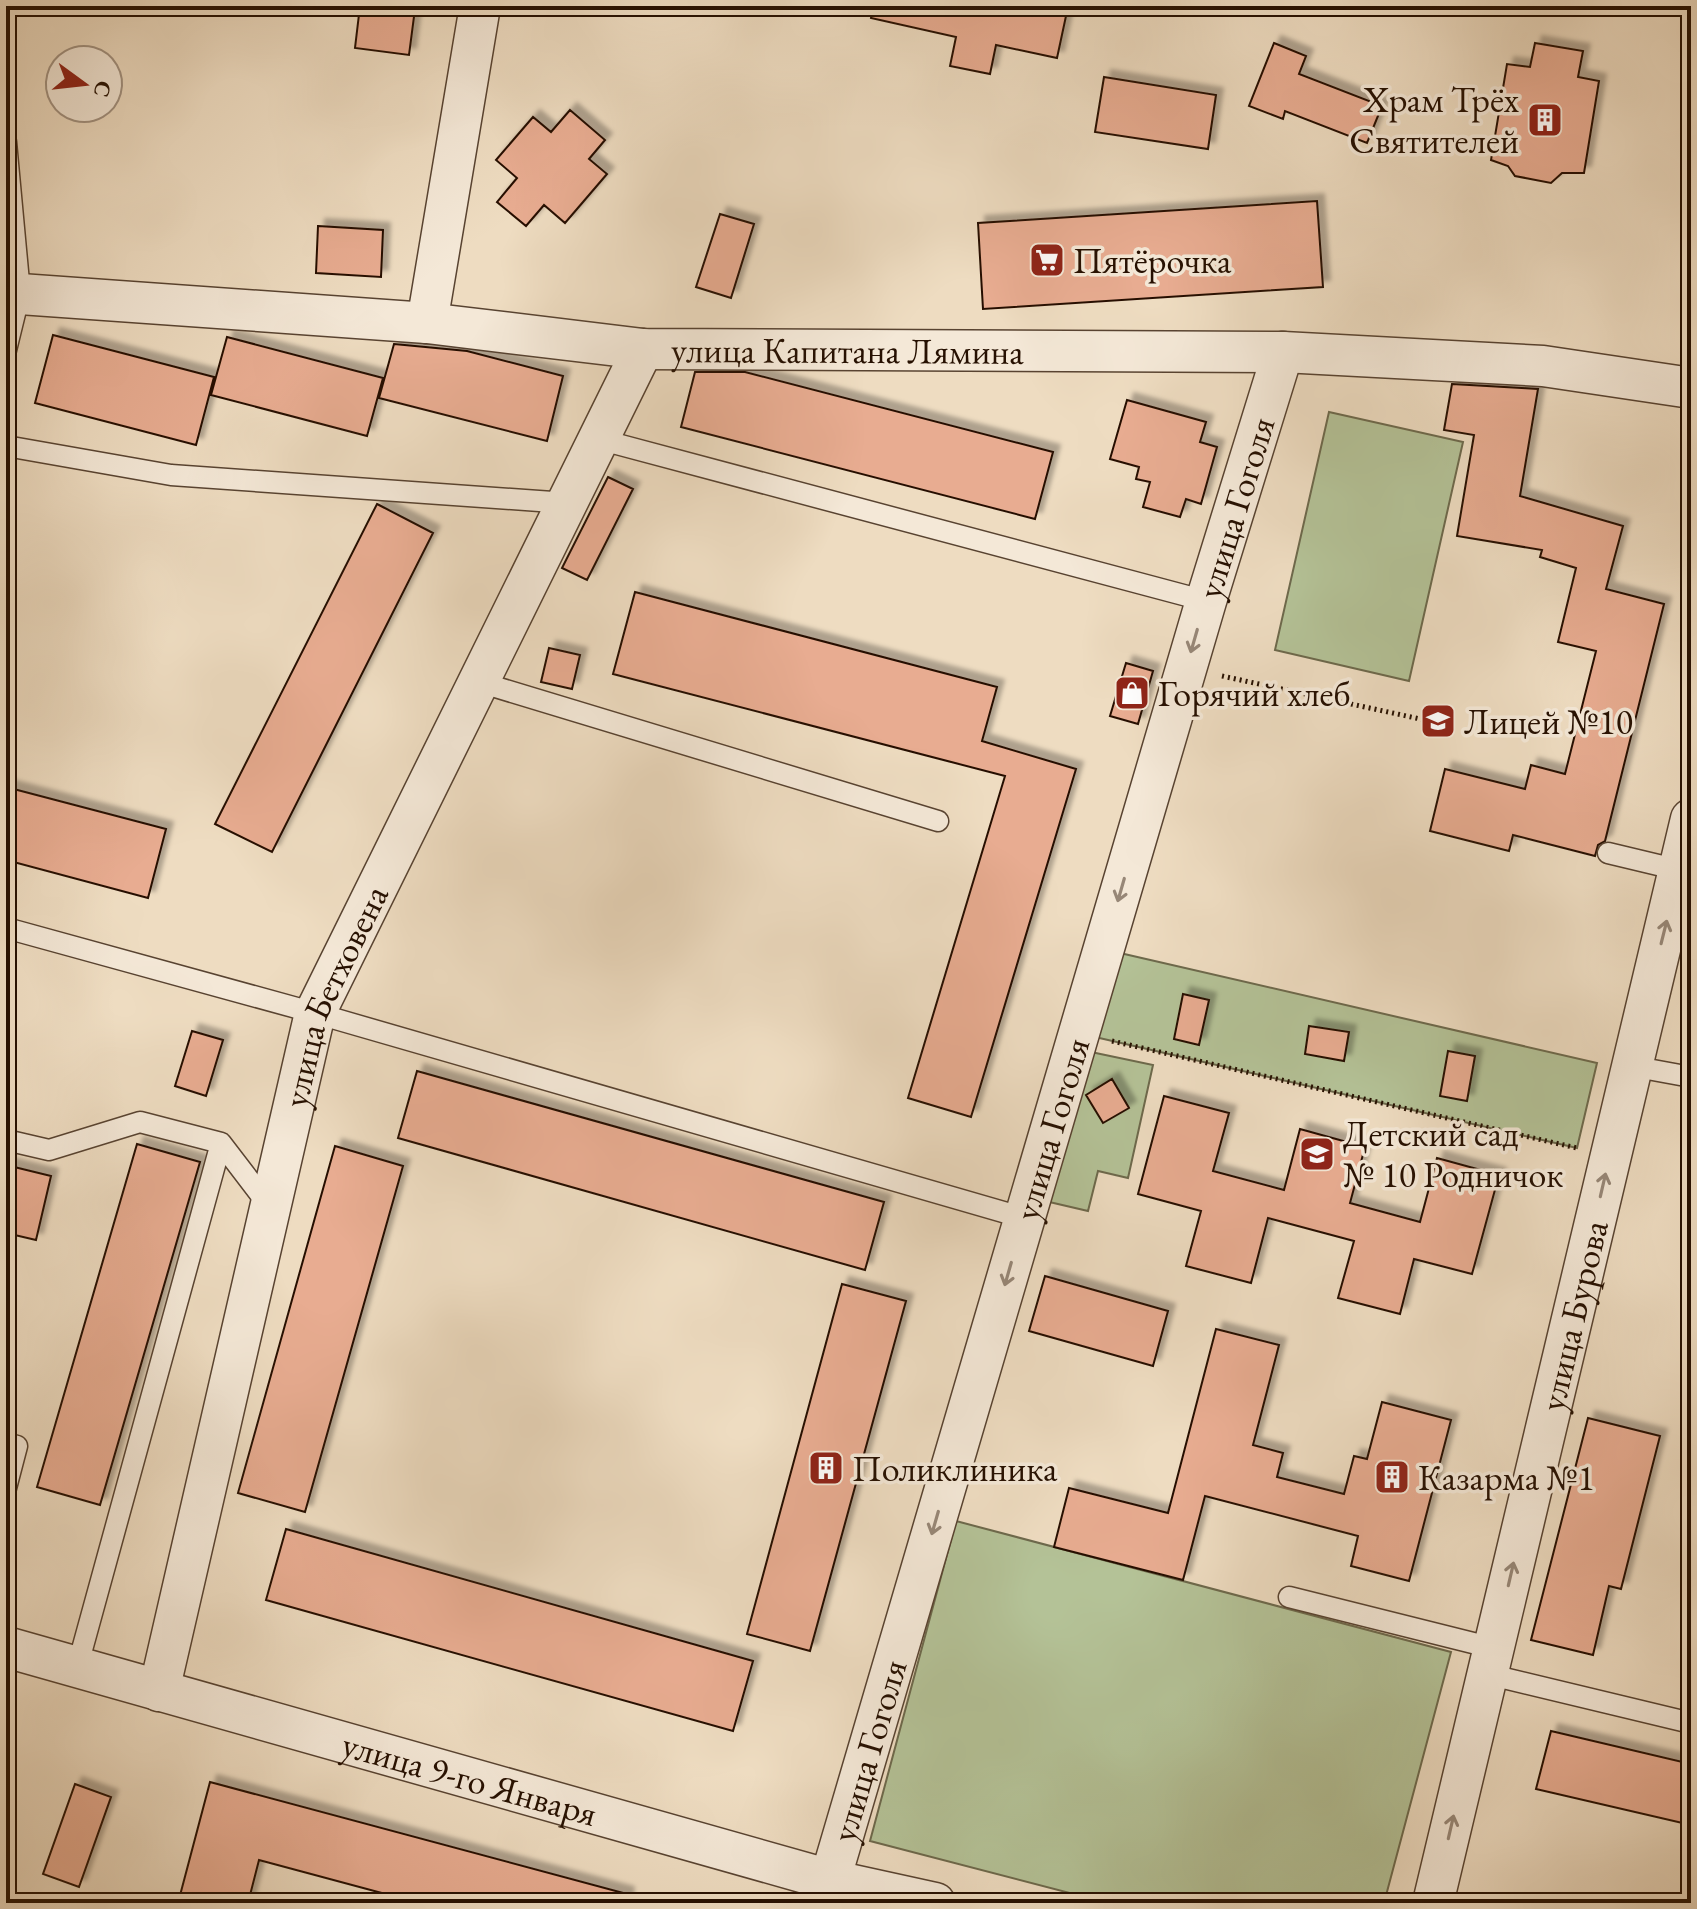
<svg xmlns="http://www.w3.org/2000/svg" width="1697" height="1909" font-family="'EB Garamond',serif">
	<defs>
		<filter id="shadow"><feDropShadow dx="7" dy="-7" stdDeviation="2" flood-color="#0004"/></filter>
	</defs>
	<rect width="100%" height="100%" fill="#eedcc1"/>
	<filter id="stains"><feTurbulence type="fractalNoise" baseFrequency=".0025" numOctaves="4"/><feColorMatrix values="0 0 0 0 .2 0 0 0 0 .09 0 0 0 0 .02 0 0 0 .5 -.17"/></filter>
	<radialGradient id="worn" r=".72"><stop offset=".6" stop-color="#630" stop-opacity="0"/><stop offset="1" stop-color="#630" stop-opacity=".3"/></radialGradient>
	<!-- green -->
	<path fill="#b4c297" stroke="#6d694c" stroke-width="2" d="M 1329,412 L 1463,442 L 1409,681 L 1275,650 Z
		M 1120,953 L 1597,1063 L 1577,1148 L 1095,1037 Z
		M 1091,1052 L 1153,1065 L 1128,1178 L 1098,1171 L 1088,1211 L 1045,1201 Z
		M 956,1521 L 1451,1652 L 1384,1903 L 1108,1903 L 870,1841 Z"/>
	<!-- building -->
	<path fill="#e8ac91" stroke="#261001" stroke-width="2" filter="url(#shadow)" d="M 360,6 L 415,9 L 409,55 L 355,48 Z
		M 873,6 L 1019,6 L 1066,16 L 1057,58 L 996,45 L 990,74 L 950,66 L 956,37 L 871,18 Z
		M 1274,43 L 1306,56 L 1299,74 L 1382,106 L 1367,143 L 1285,111 L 1283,119 L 1249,106 Z
		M 1535,43 L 1583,51 L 1578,77 L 1599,81 L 1584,173 L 1562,173 L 1551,183 L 1515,176 L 1508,166 L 1491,160 L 1507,64 L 1530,67 Z
		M 1104,77 L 1216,95 L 1208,149 L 1095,132 Z
		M 570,110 L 605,140 L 589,159 L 607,174 L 565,223 L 544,205 L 526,226 L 497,202 L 517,178 L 496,160 L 533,117 L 551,132 Z
		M 1317,201 L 1323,287 L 983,309 L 978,223 Z
		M 720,214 L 754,224 L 731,298 L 696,287 Z
		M 318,226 L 383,230 L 381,277 L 316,273 Z
		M 53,335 L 214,377 L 196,445 L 35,403 Z
		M 227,337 L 383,378 L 367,436 L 211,395 Z
		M 394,344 L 467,351 L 563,376 L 547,441 L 379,398 Z
		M 695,372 L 745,372 L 1053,452 L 1035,519 L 681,427 Z
		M 1452,384 L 1538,389 L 1520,496 L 1623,526 L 1606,589 L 1664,604 L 1605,841 L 1598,845 L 1595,856 L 1513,835 L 1509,851 L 1430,831 L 1445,769 L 1525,789 L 1531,765 L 1565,774 L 1596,651 L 1558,642 L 1576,568 L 1540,557 L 1542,550 L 1457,536 L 1474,435 L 1444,430 Z
		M 1127,400 L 1206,422 L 1200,442 L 1217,447 L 1201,504 L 1186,499 L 1180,517 L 1143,507 L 1150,482 L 1136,479 L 1139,467 L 1110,459 Z
		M 608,477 L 633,489 L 587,580 L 562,568 Z
		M 377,504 L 433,533 L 272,852 L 215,824 Z
		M 635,592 L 997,687 L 982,741 L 1076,769 L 971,1117 L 908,1098 L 1005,776 L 613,674 Z
		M 549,648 L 580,655 L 572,689 L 541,682 Z
		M 1126,663 L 1153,671 L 1138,724 L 1110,716 Z
		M 6,787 L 166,829 L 148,898 L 6,860 Z
		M 1183,994 L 1209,1000 L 1199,1045 L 1174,1039 Z
		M 1309,1026 L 1349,1032 L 1344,1061 L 1305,1054 Z
		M 192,1031 L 223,1040 L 206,1096 L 175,1086 Z
		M 1448,1051 L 1475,1056 L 1467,1101 L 1440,1096 Z
		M 417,1071 L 884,1202 L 865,1270 L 398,1138 Z
		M 1112,1079 L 1129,1108 L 1103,1123 L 1086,1095 Z
		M 1164,1096 L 1229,1113 L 1213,1171 L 1284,1190 L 1300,1129 L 1365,1147 L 1350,1203 L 1420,1222 L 1437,1158 L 1499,1175 L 1472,1274 L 1414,1259 L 1400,1314 L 1338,1298 L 1354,1241 L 1268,1218 L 1251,1283 L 1186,1266 L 1201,1211 L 1138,1194 Z
		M 137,1144 L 200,1162 L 100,1505 L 37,1487 Z
		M 335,1146 L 403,1166 L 305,1512 L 238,1493 Z
		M 6,1165 L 51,1176 L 36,1240 L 6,1233 Z
		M 1045,1276 L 1168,1311 L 1153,1366 L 1029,1331 Z
		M 842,1284 L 906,1301 L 810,1651 L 747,1634 Z
		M 1216,1329 L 1279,1345 L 1253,1445 L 1283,1453 L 1277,1477 L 1344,1494 L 1354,1456 L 1367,1459 L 1382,1402 L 1451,1420 L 1409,1581 L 1351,1566 L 1358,1536 L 1205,1496 L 1183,1580 L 1054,1547 L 1069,1488 L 1168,1513 Z
		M 1588,1418 L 1660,1436 L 1621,1589 L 1609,1586 L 1593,1655 L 1531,1640 Z
		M 286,1529 L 753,1661 L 733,1731 L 266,1600 Z
		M 1551,1731 L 1691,1764 L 1691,1825 L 1536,1789 Z
		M 210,1782 L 627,1894 L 626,1903 L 419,1903 L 259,1860 L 248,1903 L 178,1903 Z
		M 75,1784 L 111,1797 L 79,1887 L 43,1874 Z"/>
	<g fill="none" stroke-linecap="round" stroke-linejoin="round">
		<defs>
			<path id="lane" d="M 6,142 L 20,293 L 6,350
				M 598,439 L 1206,601
				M 6,446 L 171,475 L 567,503
				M 479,682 L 938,821
				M 1608,853 L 1679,870
				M 6,928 L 315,1013 L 1024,1218
				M 1631,1066 L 1691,1077
				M 6,1140 L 49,1150 L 140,1122 L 221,1143 L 270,1207
				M 6,1443 L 17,1446 L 6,1488
				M 1289,1597 L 1493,1648
				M 77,1668 L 221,1143
				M 1487,1674 L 1691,1723"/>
			<g id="street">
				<path id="s1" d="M 6,293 L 427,323 L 643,349 L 1283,352 L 1543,366 L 1691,388"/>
				<path d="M 427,323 L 480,6"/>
				<path id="s2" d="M 6,1647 L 830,1880 L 935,1903"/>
				<path id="s3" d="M 159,1691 L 315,1013 L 643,349"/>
				<path id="s4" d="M 816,1903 L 830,1880 L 1206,601 L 1283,352"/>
				<path id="s5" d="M 1433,1903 L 1691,819"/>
			</g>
		</defs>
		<!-- lane casing -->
		<use href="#lane" stroke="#584331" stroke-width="23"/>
		<!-- street casing -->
		<use href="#street" stroke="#584331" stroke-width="43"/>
		<!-- path -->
		<path stroke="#261001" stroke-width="5" stroke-dasharray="2 4" stroke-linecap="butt" d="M 1222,676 L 1448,725
			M 1112,1041 L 1577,1148"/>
		<!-- lane -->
		<use href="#lane" stroke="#f4e8d7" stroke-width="20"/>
		<!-- street -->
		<use href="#street" stroke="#f4e8d7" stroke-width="40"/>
	</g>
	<!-- one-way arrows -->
	<defs><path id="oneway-shaft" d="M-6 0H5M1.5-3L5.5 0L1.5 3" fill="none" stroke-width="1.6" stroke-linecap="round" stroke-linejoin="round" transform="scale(2)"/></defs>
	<g stroke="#978777">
		<use href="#oneway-shaft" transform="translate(1194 641) rotate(106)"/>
		<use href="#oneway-shaft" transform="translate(1121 890) rotate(106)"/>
		<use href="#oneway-shaft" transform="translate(1664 932) rotate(-76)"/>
		<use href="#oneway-shaft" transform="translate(1603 1185) rotate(-77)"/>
		<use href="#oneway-shaft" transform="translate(1008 1274) rotate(106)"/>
		<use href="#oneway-shaft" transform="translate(935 1523) rotate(106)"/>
		<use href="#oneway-shaft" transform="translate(1511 1574) rotate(-77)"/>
		<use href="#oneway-shaft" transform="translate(1451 1827) rotate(-77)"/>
	</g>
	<!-- icons -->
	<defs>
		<symbol id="building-square" viewBox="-11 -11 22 22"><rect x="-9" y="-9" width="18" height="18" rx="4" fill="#8f2418" stroke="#f4e8d7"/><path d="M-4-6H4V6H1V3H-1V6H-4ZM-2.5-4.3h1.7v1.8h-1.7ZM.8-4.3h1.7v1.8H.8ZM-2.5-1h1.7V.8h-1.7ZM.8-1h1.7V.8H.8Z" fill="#fff"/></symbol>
		<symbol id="supermarket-square" viewBox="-11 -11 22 22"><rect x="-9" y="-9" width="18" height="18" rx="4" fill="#8f2418" stroke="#f4e8d7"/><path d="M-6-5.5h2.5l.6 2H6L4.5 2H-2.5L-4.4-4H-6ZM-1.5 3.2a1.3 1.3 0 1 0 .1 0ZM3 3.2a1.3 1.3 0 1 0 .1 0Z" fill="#fff"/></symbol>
		<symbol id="shop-square" viewBox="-11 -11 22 22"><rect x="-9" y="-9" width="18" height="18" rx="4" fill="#8f2418" stroke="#f4e8d7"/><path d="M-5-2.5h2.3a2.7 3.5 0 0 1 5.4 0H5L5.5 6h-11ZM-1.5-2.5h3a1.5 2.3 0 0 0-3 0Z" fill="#fff"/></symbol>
		<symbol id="school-square" viewBox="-11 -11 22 22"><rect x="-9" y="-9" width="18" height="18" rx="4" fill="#8f2418" stroke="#f4e8d7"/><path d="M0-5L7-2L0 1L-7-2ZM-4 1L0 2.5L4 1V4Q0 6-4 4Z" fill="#fff"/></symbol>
	</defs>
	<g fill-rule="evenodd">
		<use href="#building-square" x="1525" y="100" width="40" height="40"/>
		<use href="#supermarket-square" x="1027" y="240" width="40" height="40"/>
		<use href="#shop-square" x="1112" y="673" width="40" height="40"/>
		<use href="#school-square" x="1418" y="701" width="40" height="40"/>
		<use href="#school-square" x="1297" y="1134" width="40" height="40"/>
		<use href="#building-square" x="806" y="1448" width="40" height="40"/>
		<use href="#building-square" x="1372" y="1457" width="40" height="40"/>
	</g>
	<g text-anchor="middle" stroke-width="7" stroke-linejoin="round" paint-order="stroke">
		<!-- poi labels -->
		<g font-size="36" fill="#261001" stroke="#f4e8d7" text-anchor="start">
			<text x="1519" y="112" text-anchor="end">Храм Трёх<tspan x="1519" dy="41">Святителей</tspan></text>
			<text x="1073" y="273">Пятёрочка</text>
			<text x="1158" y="706">Горячий хлеб</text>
			<text x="1464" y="734">Лицей №10</text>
			<text x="1343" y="1146">Детский сад<tspan x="1343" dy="41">№ 10 Родничок</tspan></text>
			<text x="852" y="1481">Поликлиника</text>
			<text x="1418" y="1490">Казарма №1</text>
		</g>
		<!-- street labels -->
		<g font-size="36" fill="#261001" stroke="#f4e8d7">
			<text dy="13" stroke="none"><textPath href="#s1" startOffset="844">улица Капитана Лямина</textPath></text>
			<text dy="13" stroke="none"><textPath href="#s4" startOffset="1458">улица Гоголя</textPath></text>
			<text dy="13" stroke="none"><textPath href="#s3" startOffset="718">улица Бетховена</textPath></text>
			<text dy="13" stroke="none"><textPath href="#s4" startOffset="810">улица Гоголя</textPath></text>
			<text dy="13" stroke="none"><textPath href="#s5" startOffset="604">улица Бурова</textPath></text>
			<text dy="13" stroke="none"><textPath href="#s4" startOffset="162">улица Гоголя</textPath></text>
			<text dy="13" stroke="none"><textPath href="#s2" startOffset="482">улица 9-го Января</textPath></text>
		</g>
	</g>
	<!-- margin -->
	<rect width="1697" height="1909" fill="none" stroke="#eedcc1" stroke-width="32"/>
	<rect x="8" y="8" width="1681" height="1893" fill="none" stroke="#261001" stroke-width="4"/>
	<rect x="16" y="16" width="1665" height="1877" fill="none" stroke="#261001" stroke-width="2"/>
	<!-- north arrow -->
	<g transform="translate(84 84) rotate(105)"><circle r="38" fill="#f4e8d7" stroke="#a29281" stroke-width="2"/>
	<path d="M0-6L14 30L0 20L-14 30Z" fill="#8f2418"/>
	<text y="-12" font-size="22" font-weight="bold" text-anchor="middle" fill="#261001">С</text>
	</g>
	<rect width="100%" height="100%" filter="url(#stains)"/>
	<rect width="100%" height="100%" fill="url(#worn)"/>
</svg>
